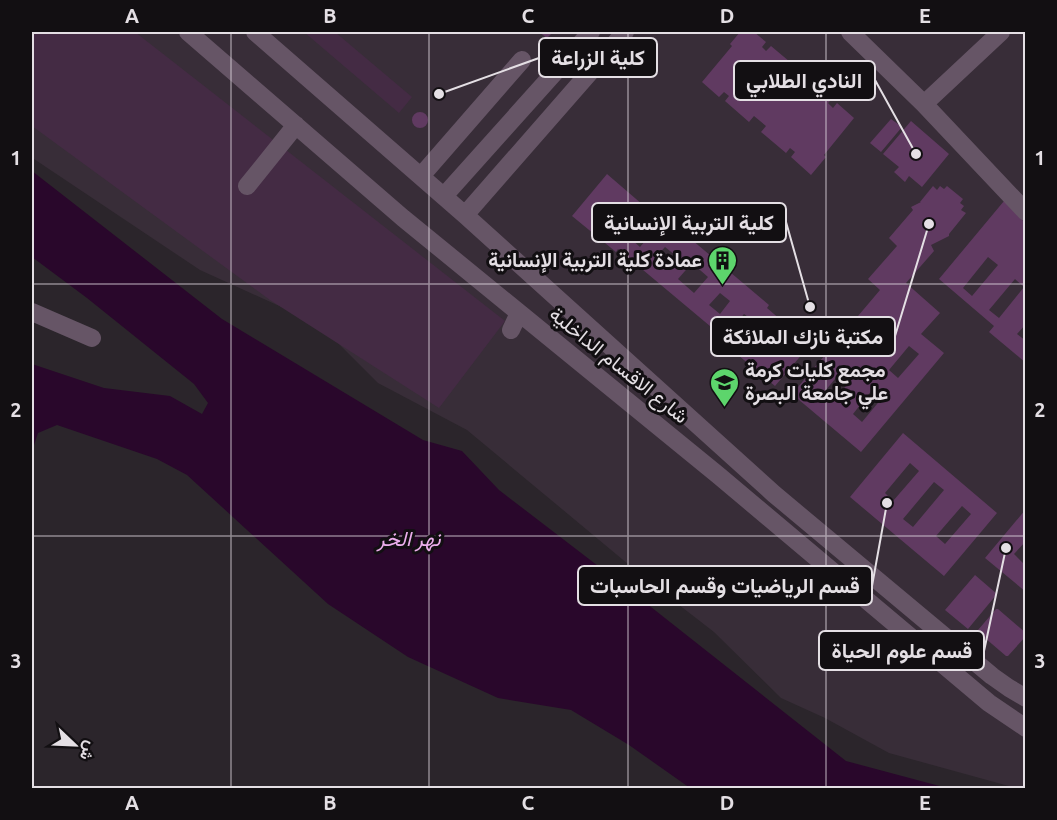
<svg xmlns="http://www.w3.org/2000/svg" width="1057" height="820" font-family="Ubuntu,Vazirmatn,sans-serif">
	<rect width="100%" height="100%" fill="#2b252b"/>
	<!-- built -->
	<path fill="#382d38" d="M 32,32 L 1025,32 L 1025,788 L 1016,788 L 889,753 L 825,718 L 781,698 L 714,632 L 652,584 L 467,430 L 378,383 L 319,324 L 200,270 L 34,159 L 32,157 Z"/>
	<!-- green -->
	<path fill="#442b44" d="M 32,32 L 135,32 L 505,321 L 439,408 L 270,300 L 32,126 Z
		M 304,32 L 335,32 L 412,97 L 399,113 Z"/>
	<!-- water -->
	<path fill="#29072b" d="M 32,171 L 222,319 L 423,440 L 462,451 L 499,490 L 632,592 L 846,761 L 947,788 L 690,788 L 629,745 L 571,710 L 498,698 L 408,657 L 328,604 L 187,475 L 157,459 L 57,425 L 38,433 L 32,451 L 32,364 L 104,388 L 170,396 L 202,414 L 208,403 L 194,384 L 87,298 L 32,257 Z"/>
	<!-- building -->
	<path fill="#603a61" fill-rule="evenodd" d="M 539,32 L 553,32 L 547,38 Z
		M 740,32 L 754,32 L 766,42 L 762,47 L 766,51 L 771,46 L 796,67 L 791,73 L 803,82 L 807,77 L 832,99 L 828,103 L 833,108 L 837,103 L 854,118 L 824,155 L 826,157 L 811,175 L 791,157 L 795,152 L 790,148 L 786,153 L 761,132 L 766,126 L 754,116 L 749,122 L 725,101 L 729,96 L 724,92 L 719,97 L 702,82 L 732,46 L 730,44 Z
		M412 120a8 8 0 1 1 16 0a8 8 0 1 1-16 0Z
		M 891,119 L 902,127 L 881,152 L 870,143 Z
		M 911,121 L 949,154 L 922,187 L 909,176 L 905,182 L 894,172 L 899,167 L 883,154 Z
		M 607,174 L 650,211 L 653,207 L 769,305 L 767,308 L 810,345 L 775,386 L 732,350 L 735,347 L 618,249 L 616,252 L 572,216 ZM 619,203 L 629,212 L 616,228 L 605,218 ZM 640,226 L 651,234 L 640,247 L 630,238 ZM 665,247 L 675,255 L 664,268 L 654,259 ZM 692,263 L 708,277 L 694,293 L 678,279 ZM 720,293 L 730,301 L 720,314 L 709,305 ZM 744,314 L 755,322 L 744,335 L 734,326 ZM 772,331 L 782,340 L 769,355 L 759,346 Z
		M 933,186 L 937,190 L 940,186 L 944,189 L 947,186 L 963,199 L 960,203 L 964,206 L 961,210 L 966,213 L 949,234 L 949,236 L 931,245 L 934,251 L 906,283 L 940,313 L 921,334 L 944,353 L 861,452 L 792,394 L 880,290 L 868,279 L 897,246 L 889,238 L 913,210 L 911,207 L 921,202 L 920,202 ZM 882,323 L 891,331 L 871,356 L 862,347 ZM 909,346 L 919,354 L 898,378 L 889,370 ZM 845,367 L 855,375 L 835,399 L 825,391 ZM 872,390 L 882,398 L 862,422 L 853,414 Z
		M 1004,201 L 1026,224 L 1026,324 L 1017,334 L 1026,341 L 1026,363 L 989,332 L 994,326 L 939,279 ZM 988,257 L 998,265 L 972,296 L 963,288 ZM 1015,279 L 1024,287 L 999,318 L 989,310 Z
		M 903,433 L 997,513 L 944,576 L 850,497 ZM 910,463 L 919,471 L 893,501 L 885,493 ZM 934,482 L 944,490 L 913,527 L 903,519 ZM 962,506 L 971,514 L 945,544 L 936,536 Z
		M 1026,509 L 1026,541 L 1014,554 L 1023,563 L 1026,561 L 1026,592 L 985,558 Z
		M 975,575 L 997,594 L 968,629 L 945,610 Z
		M 996,609 L 998,609 L 1026,633 L 1026,636 L 1008,656 L 1006,656 L 978,632 L 978,630 Z"/>
	<g fill="none" stroke-linecap="round" stroke-linejoin="round">
		<!-- minor -->
		<path stroke="#656" stroke-width="18" d="M 188,32 L 403,218 L 718,475 L 989,703 L 1026,728
			M 255,32 L 465,215 L 774,494 L 992,676 L 1009,688 L 1026,698
			M 850,32 L 924,104 L 1026,212
			M 924,104 L 1001,32
			M 421,176 L 522,60
			M 247,186 L 296,125
			M 444,196 L 591,32
			M 465,215 L 625,32
			M 32,312 L 92,338
			M 511,330 L 519,313"/>
	</g>
	<!-- grid -->
	<path fill="none" stroke="#e4dfe4" stroke-width="1.5" stroke-opacity="0.55" d="M 231,32 L 231,788M 429,32 L 429,788M 628,32 L 628,788M 826,32 L 826,788M 32,284 L 1026,284M 32,536 L 1026,536"/>
	<!-- icons -->
	<defs>
		<symbol id="building-pin" viewBox="-11 -11 22 30"><path d="M0 17L-7.5 6A9.5 9.5 0 1 1 7.5 6Z" fill="#5dd56c" stroke="#120f12"/><path d="M-4-6H4V6H1V3H-1V6H-4ZM-2.5-4.3h1.7v1.8h-1.7ZM.8-4.3h1.7v1.8H.8ZM-2.5-1h1.7V.8h-1.7ZM.8-1h1.7V.8H.8Z" fill="#111"/></symbol>
		<symbol id="university-pin" viewBox="-11 -11 22 30"><path d="M0 17L-7.5 6A9.5 9.5 0 1 1 7.5 6Z" fill="#5dd56c" stroke="#120f12"/><path d="M0-5L7-2L0 1L-7-2ZM-4 1L0 2.5L4 1V4Q0 6-4 4Z" fill="#111"/></symbol>
	</defs>
	<g fill-rule="evenodd">
		<use href="#building-pin" x="706" y="244" width="33" height="45"/>
		<use href="#university-pin" x="708" y="366" width="33" height="45"/>
	</g>
	<g text-anchor="middle" stroke-width="6" stroke-linejoin="round" paint-order="stroke">
		<!-- poi labels -->
		<g font-size="20" font-weight="bold" fill="#e4dfe4" stroke="#120f12" text-anchor="end">
			<text x="702" y="267">عمادة كلية التربية الإنسانية</text>
			<text x="745" y="377" text-anchor="start">مجمع كليات كرمة<tspan x="745" dy="23">علي جامعة البصرة</tspan></text>
		</g>
		<!-- street labels -->
		<g font-size="20" fill="#e4dfe4" stroke="#120f12">
			<text transform="translate(619 365) rotate(39)" y="7">شارع الاقسام الداخلية</text>
		</g>
		<!-- water labels -->
		<g font-size="21" font-style="italic" fill="#ebaeec" stroke="#120f12">
			<text x="409" y="546">نهر الخر</text>
		</g>
	</g>
	<!-- callouts -->
	<path fill="none" stroke="#e4dfe4" stroke-width="2" d="M439 94L539 58M916 154L875 80M810 307L786 222M929 224L895 336M887 503L872 586M1006 548L984 651"/>
	<g fill="#e4dfe4" stroke="#120f12" stroke-width="2">
		<circle cx="439" cy="94" r="6"/>
		<circle cx="916" cy="154" r="6"/>
		<circle cx="810" cy="307" r="6"/>
		<circle cx="929" cy="224" r="6"/>
		<circle cx="887" cy="503" r="6"/>
		<circle cx="1006" cy="548" r="6"/>
	</g>
	<g fill="#120f12" stroke="#e4dfe4" stroke-width="2">
		<rect x="539" y="38" width="118" height="39" rx="6"/>
		<rect x="734" y="61" width="141" height="39" rx="6"/>
		<rect x="592" y="203" width="194" height="39" rx="6"/>
		<rect x="711" y="317" width="184" height="39" rx="6"/>
		<rect x="578" y="566" width="294" height="39" rx="6"/>
		<rect x="819" y="631" width="165" height="39" rx="6"/>
	</g>
	<g font-size="21" text-anchor="middle" font-weight="bold" fill="#e4dfe4">
		<text x="598" y="65">كلية الزراعة</text>
		<text x="804" y="88">النادي الطلابي</text>
		<text x="689" y="230">كلية التربية الإنسانية</text>
		<text x="803" y="344">مكتبة نازك الملائكة</text>
		<text x="725" y="593">قسم الرياضيات وقسم الحاسبات</text>
		<text x="902" y="658">قسم علوم الحياة</text>
	</g>
	<!-- border -->
	<rect width="1057" height="820" fill="none" stroke="#120f12" stroke-width="66"/>
	<!-- north arrow -->
	<g transform="translate(75 745) rotate(113)" stroke="#120f12" stroke-width="4.5" paint-order="stroke">
	<path d="M0-4.5L10 22L0 15L-10 22Z" fill="#e4dfe4"/>
	<text y="-9" font-size="16" font-weight="bold" text-anchor="middle" fill="#e4dfe4">ش</text>
	</g>
	<rect x="33" y="33" width="991" height="754" fill="none" stroke="#e4dfe4" stroke-width="2"/>
	<g font-size="20" text-anchor="middle" font-weight="bold" fill="#e4dfe4">
		<text x="132" y="23">A</text>
		<text x="330" y="23">B</text>
		<text x="528" y="23">C</text>
		<text x="727" y="23">D</text>
		<text x="925" y="23">E</text>
		<text x="16" y="165">1</text>
		<text x="1040" y="165">1</text>
		<text x="16" y="417">2</text>
		<text x="1040" y="417">2</text>
		<text x="16" y="668">3</text>
		<text x="1040" y="668">3</text>
		<text x="132" y="810">A</text>
		<text x="330" y="810">B</text>
		<text x="528" y="810">C</text>
		<text x="727" y="810">D</text>
		<text x="925" y="810">E</text>
	</g>
</svg>
